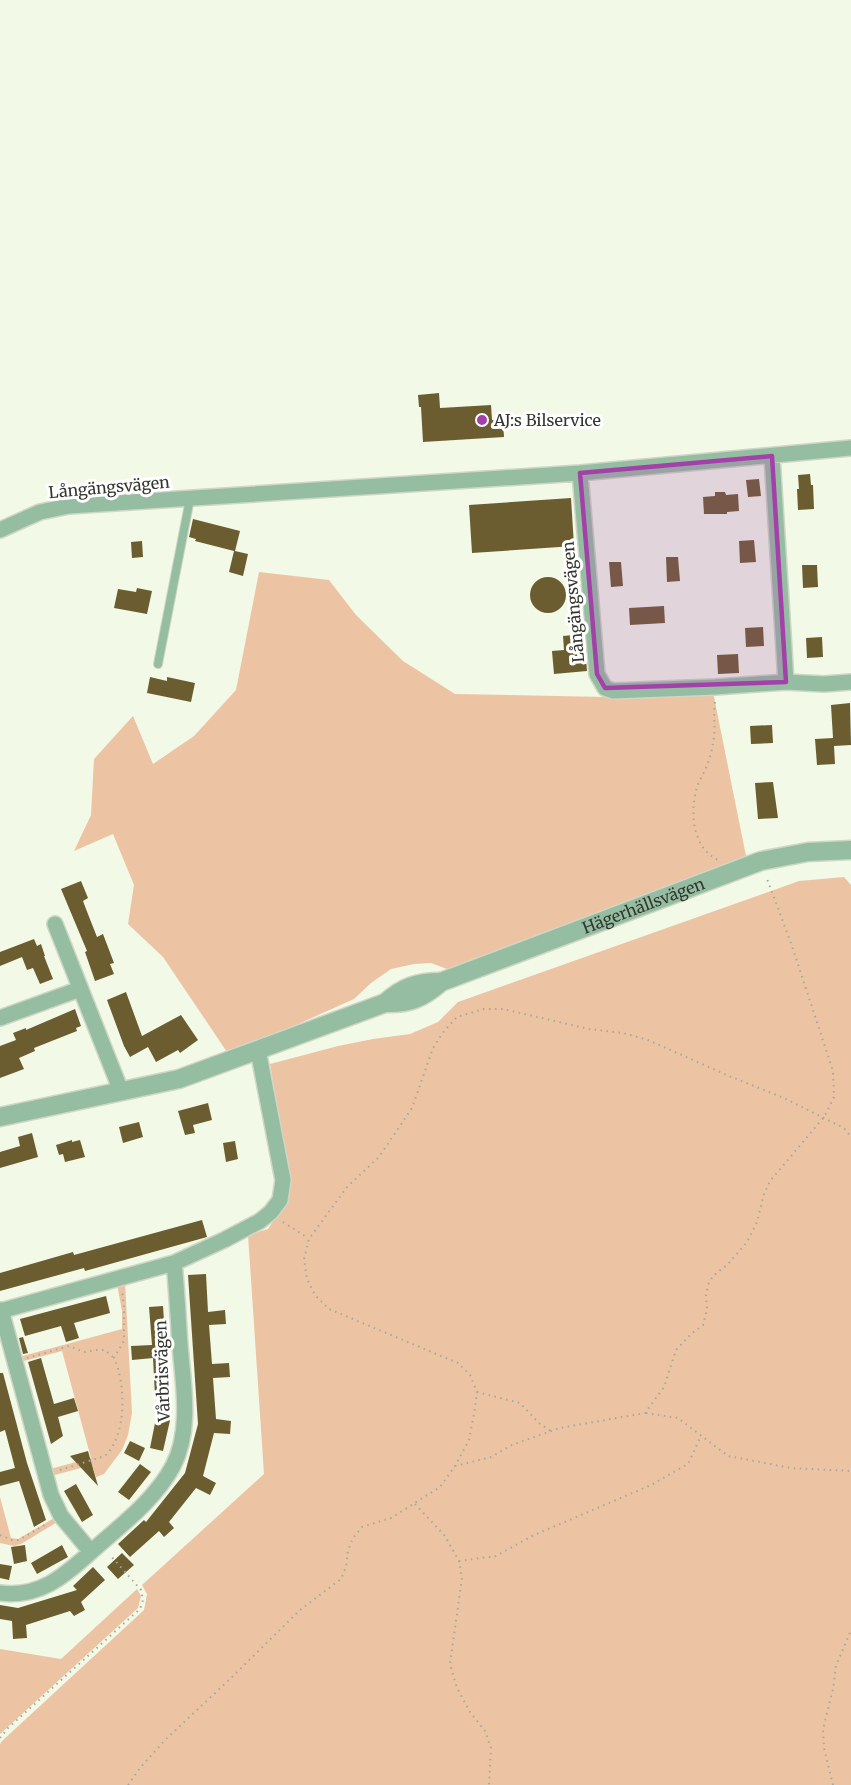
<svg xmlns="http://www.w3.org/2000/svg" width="851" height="1785" font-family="Merriweather,serif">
	<rect width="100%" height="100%" fill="#f2f9e6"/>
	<!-- green -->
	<path fill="#ecc4a4" d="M 259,572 L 329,580 L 356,615 L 403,661 L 455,694 L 605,697 L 713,692 L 746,856 L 447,969 L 431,963 L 414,964 L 391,969 L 371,983 L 354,999 L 229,1055 L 163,957 L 128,924 L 134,885 L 113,834 L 74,851 L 91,815 L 94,759 L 133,716 L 153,764 L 194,736 L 236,690 Z
		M 844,877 L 851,885 L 851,1785 L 0,1785 L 0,1744 L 2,1741 L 144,1610 L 147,1594 L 142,1585 L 264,1474 L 248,1235 L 268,1229 L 282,1207 L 291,1187 L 270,1064 L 338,1046 L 373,1039 L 410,1034 L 438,1022 L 458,1002 L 799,881 Z
		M 125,1282 L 132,1413 L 128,1435 L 122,1450 L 104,1474 L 96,1477 L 92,1465 L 51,1476 L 50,1469 L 91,1458 L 62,1351 L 20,1362 L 19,1357 L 122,1329 L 122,1311 L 117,1284 Z
		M 0,1497 L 11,1538 L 18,1539 L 56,1517 L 59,1521 L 21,1544 L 14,1546 L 0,1543 Z
		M 137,1589 L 141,1596 L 138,1608 L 0,1734 L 0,1649 L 61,1659 Z"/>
	<!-- building -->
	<path fill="#6c5d30" d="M 439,393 L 440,408 L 491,405 L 492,420 L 503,419 L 504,437 L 423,442 L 421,407 L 419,407 L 418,395 Z
		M 810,474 L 811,485 L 813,485 L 814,509 L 798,510 L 797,489 L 799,489 L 798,475 Z
		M 759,479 L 761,496 L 748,497 L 746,480 Z
		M 715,492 L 725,492 L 726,495 L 738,494 L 739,511 L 727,512 L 727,514 L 704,514 L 703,497 L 715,496 Z
		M 571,498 L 574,546 L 472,553 L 469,505 Z
		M 193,519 L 240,531 L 235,551 L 248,554 L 243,576 L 229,572 L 234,551 L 195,541 L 196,539 L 189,537 Z
		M 754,540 L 756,562 L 740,563 L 739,541 Z
		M 142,541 L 143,557 L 132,558 L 131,542 Z
		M 666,557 L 678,557 L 680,581 L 667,582 Z
		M 609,562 L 621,562 L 623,586 L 611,587 Z
		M 802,565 L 817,565 L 818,587 L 803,588 Z
		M530 595a18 18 0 1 1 36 0a18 18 0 1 1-36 0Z
		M 137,588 L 152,591 L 147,614 L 114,608 L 118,589 L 136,592 Z
		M 664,606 L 665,623 L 630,625 L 629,608 Z
		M 763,627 L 764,646 L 746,647 L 745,628 Z
		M 584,634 L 587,671 L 554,674 L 552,651 L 564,650 L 563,636 Z
		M 822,637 L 823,657 L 807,658 L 806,638 Z
		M 738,654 L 739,673 L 718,674 L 717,655 Z
		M 150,677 L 167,681 L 167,677 L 195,683 L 191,702 L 147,693 Z
		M 850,703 L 851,745 L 834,746 L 835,764 L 817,765 L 815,739 L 833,738 L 831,705 Z
		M 772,725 L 773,743 L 751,744 L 750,726 Z
		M 773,782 L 778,818 L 758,819 L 755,783 Z
		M 81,881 L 88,898 L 83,901 L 86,909 L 97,937 L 103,934 L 114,963 L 110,964 L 114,974 L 95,981 L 85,952 L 87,951 L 61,889 Z
		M 34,939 L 37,946 L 41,944 L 45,956 L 44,956 L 53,979 L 40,984 L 33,968 L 27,970 L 22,957 L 0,966 L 0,952 Z
		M 126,992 L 142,1036 L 181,1015 L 198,1040 L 180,1053 L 178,1050 L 156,1062 L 148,1047 L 130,1057 L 124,1046 L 107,1000 Z
		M 75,1009 L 81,1026 L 76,1028 L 77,1031 L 34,1048 L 35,1051 L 19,1058 L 24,1069 L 0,1078 L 0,1046 L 16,1040 L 13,1033 L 26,1028 L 26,1030 Z
		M 208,1103 L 212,1120 L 193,1125 L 195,1133 L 185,1135 L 178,1111 Z
		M 139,1122 L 143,1137 L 123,1143 L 119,1127 Z
		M 32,1133 L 38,1157 L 0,1168 L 0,1152 L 20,1146 L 18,1137 Z
		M 72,1140 L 72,1142 L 80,1140 L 85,1157 L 65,1162 L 63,1154 L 59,1155 L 56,1145 Z
		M 235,1141 L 238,1159 L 226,1162 L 223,1143 Z
		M 202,1220 L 207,1237 L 85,1271 L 84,1268 L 0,1291 L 0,1273 L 73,1252 L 74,1255 Z
		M 206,1274 L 208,1312 L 225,1310 L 226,1324 L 209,1325 L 212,1364 L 229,1363 L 230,1377 L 213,1378 L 216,1419 L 231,1421 L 230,1434 L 214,1433 L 203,1476 L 216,1483 L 210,1495 L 196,1488 L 169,1522 L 174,1528 L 164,1537 L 159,1531 L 130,1557 L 118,1544 L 144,1520 L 146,1522 L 185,1473 L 198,1424 L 188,1275 Z
		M 106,1296 L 110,1313 L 74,1323 L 79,1338 L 66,1342 L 61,1326 L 25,1336 L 20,1319 Z
		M 163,1306 L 169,1395 L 155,1396 L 153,1358 L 132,1360 L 131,1346 L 152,1345 L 149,1307 Z
		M 23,1337 L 28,1353 L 23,1354 L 19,1338 Z
		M 41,1358 L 54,1404 L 74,1398 L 78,1411 L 58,1417 L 63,1436 L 51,1444 L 28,1362 Z
		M 0,1373 L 3,1373 L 27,1463 L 46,1520 L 34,1527 L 19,1481 L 0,1486 L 0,1472 L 15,1468 L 5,1430 L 0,1432 Z
		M 157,1413 L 171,1416 L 163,1451 L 150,1448 Z
		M 130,1441 L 145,1448 L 139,1461 L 124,1453 Z
		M 88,1451 L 98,1486 L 70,1456 Z
		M 140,1464 L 151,1472 L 129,1500 L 118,1492 Z
		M 76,1484 L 93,1515 L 82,1522 L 64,1491 Z
		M 25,1545 L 27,1561 L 14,1564 L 11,1547 Z
		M 62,1545 L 68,1557 L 37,1574 L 31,1563 Z
		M 122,1553 L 134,1565 L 118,1579 L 107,1567 Z
		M 0,1564 L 12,1566 L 9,1580 L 0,1578 Z
		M 93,1567 L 105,1580 L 81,1602 L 85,1610 L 74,1616 L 70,1611 L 26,1625 L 27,1638 L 13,1639 L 12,1621 L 0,1619 L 0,1605 L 18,1608 L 77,1590 L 73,1586 Z"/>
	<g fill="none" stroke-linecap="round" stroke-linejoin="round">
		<defs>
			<path id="service" d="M 158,664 L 190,499"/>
			<path id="minor" d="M 772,456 L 786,682 L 824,684 L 851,682
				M 580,473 L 597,674 L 605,688 L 613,691 L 715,687 L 786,682
				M 0,530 L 40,512 L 69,506 L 580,473 L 851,448
				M 55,924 L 121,1091
				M 0,1018 L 80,989
				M 1,1310 L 51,1495 L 61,1516 L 91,1552
				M 0,1311 L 174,1263 L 224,1240 L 260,1221 L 271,1212 L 280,1200 L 283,1180 L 258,1050
				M 0,1593 C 40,1598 64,1576 92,1551 C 120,1526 155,1500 173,1466 C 192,1430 183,1383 180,1345 C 178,1317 177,1290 174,1263"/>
			<g id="tertiary">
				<path id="s1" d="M 385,1003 C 409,1004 423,998 441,982 L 761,861 L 808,852 L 851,850"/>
				<path d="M 0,1117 L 179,1079 L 385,1003 C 403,987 417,982 441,982"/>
			</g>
		</defs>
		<!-- service casing -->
		<use href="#service" stroke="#d0d6c5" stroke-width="10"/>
		<!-- minor casing -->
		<use href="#minor" stroke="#d0d6c5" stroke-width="18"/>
		<!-- tertiary casing -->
		<use href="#tertiary" stroke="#d0d6c5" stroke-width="21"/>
		<!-- path -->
		<path stroke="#a4a99b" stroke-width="2" stroke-dasharray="1.5 4.5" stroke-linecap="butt" d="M 715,702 C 713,716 716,729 713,743 C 712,750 710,758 707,765 C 704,774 698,782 696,791 C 690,815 693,848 718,860
			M 283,1222 L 308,1238
			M 27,1358 L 69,1346 L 84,1352 L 96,1350 L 105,1350 L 114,1358
			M 477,1392 L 520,1403 L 539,1423 L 552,1432
			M 646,1413 L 678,1418 L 728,1456 L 791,1468 L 851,1471
			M 455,1466 L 491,1457 L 512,1445 L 560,1428 L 645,1413 L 664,1387 L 676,1350 L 691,1334 L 703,1325 L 707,1309 L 706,1295 L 708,1285 L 713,1276 L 728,1264 L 747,1242 L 757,1222 L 764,1194 L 770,1181 L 824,1117 L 834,1097 L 833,1071 L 792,946 L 766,876
			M 60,1470 L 105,1456 C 127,1435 126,1384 114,1358 L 124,1341 L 124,1307 L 122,1291
			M 415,1504 L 445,1536 L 459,1561 L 462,1578 L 450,1664 L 457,1688 L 470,1712 L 485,1731 L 491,1748 L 489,1785
			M 0,1535 L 12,1540 L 19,1540 L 48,1523
			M 459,1561 L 496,1556 L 532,1536 L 651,1485 L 688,1464 L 701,1436
			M 0,1738 L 8,1728 L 140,1609 L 143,1600 L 141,1590 L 110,1555
			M 128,1785 L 140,1768 L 165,1740 L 230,1679 L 300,1610 L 341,1579 L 346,1567 L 348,1550 L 353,1538 L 362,1527 L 391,1518 L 440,1487 L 455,1466 L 469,1440 L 474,1414 L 477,1392 L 470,1375 L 458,1363 L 329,1309 L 315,1295 L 307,1279 L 304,1259 L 309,1239 L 347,1187 L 379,1157 L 412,1108 L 433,1048 L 444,1031 L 457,1017 L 484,1009 L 503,1009 L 589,1029 L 623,1033 L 648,1040 L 729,1076 L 784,1098 L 844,1128 L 851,1137
			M 833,1785 L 824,1748 L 823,1729 L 833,1689 L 836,1666 L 851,1630"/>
		<!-- service -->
		<use href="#service" stroke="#95bda2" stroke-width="8"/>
		<!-- minor -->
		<use href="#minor" stroke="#95bda2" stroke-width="15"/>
		<!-- tertiary -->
		<use href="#tertiary" stroke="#95bda2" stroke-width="18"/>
	</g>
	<!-- marked area -->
	<path fill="#a241a8" fill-opacity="0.2" stroke="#a241a8" stroke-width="4.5" stroke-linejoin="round" d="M 772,456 L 786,682 L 605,688 L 597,674 L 580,473 Z"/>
	<!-- markers -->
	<circle fill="#a241a8" stroke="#fff" stroke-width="2" cx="482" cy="420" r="6"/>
	<g text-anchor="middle" stroke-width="6" stroke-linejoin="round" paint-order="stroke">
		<!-- poi labels -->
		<g font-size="16" fill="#33362e" stroke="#fff" text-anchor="start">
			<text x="494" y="426">AJ:s Bilservice</text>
		</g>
		<!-- street labels -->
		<g font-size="16" fill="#33362e" stroke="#fff">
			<text transform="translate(109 487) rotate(-5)" y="6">Långängsvägen</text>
			<text transform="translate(573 602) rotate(-95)" y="6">Långängsvägen</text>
			<text dy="6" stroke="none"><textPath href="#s1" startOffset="278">Hägerhällsvägen</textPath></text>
			<text transform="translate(162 1371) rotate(-92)" y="6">Vårbrisvägen</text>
		</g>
	</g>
</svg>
